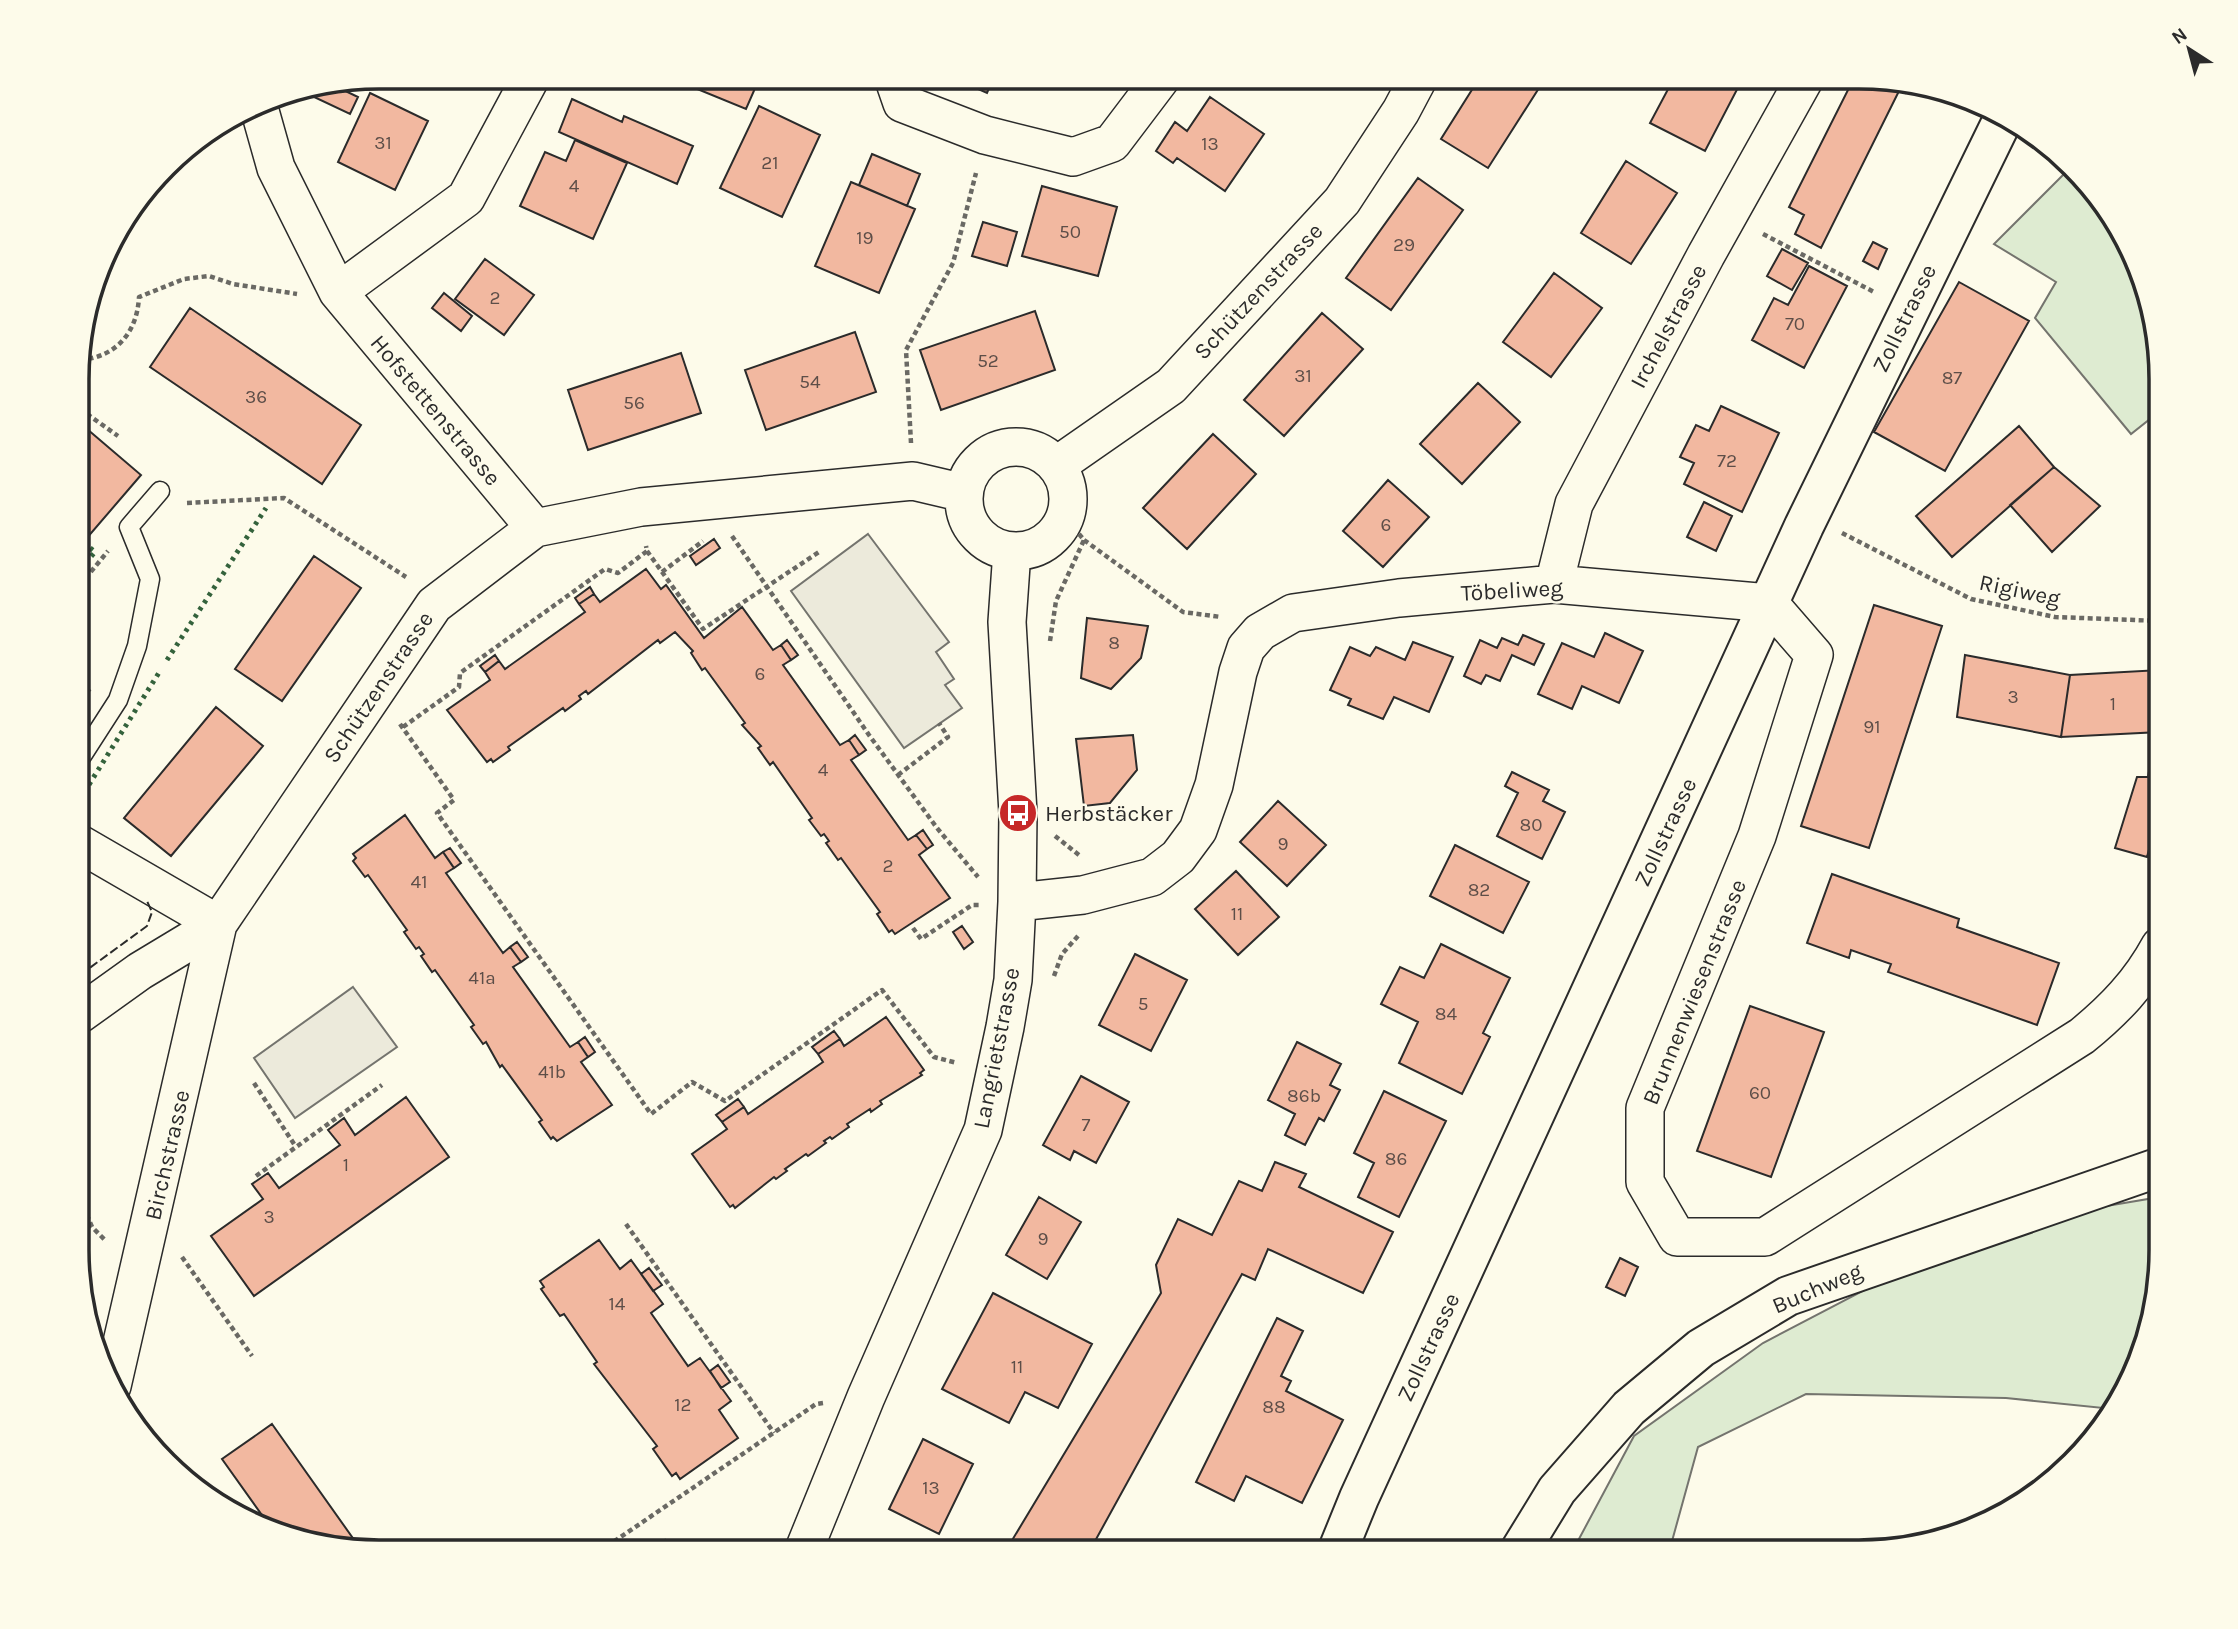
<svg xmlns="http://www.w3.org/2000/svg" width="2238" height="1629" font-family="Karla,sans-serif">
	<rect width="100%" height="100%" fill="#fdfbea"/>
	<!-- green -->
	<path fill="#deebd1" stroke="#74746e" stroke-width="2" d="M 2068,170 L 2130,245 L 2160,360 L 2160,411 L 2131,434 L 2035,318 L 2056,282 L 1994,244 Z
		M 2160,1197 L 2160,1269 L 2138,1365 L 2113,1409 L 2006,1398 L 1806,1394 L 1698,1447 L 1669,1552 L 1572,1552 L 1634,1436 L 1763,1343 L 1945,1248 L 2041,1217 Z"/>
	<!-- parking -->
	<path fill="#eceadb" stroke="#74746e" stroke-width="2" d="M 868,534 L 949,642 L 936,652 L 954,679 L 945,685 L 962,708 L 904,748 L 791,591 Z
		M 353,987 L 397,1047 L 295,1118 L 254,1058 Z"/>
	<!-- building -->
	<path fill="#f2b8a0" stroke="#2b2b2b" stroke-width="2" d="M 668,77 L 760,77 L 746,109 Z
		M 951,77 L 994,77 L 987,93 Z
		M 1480,77 L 1546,77 L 1488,168 L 1441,139 Z
		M 1674,78 L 1743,78 L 1705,151 L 1650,123 Z
		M 1854,78 L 1878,78 L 1909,85 L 1905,93 L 1899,91 L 1821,248 L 1795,234 L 1804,215 L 1789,207 Z
		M 335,86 L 358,97 L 350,114 L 312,96 L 315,90 Z
		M 370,93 L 428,121 L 395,190 L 338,162 Z
		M 1210,97 L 1264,134 L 1225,191 L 1177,158 L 1173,163 L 1156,151 L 1175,122 L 1187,131 Z
		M 572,99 L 622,122 L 624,116 L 693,146 L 677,184 L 559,132 Z
		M 759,106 L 820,135 L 782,217 L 720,188 Z
		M 575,140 L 627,163 L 593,239 L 520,206 L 545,152 L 566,161 Z
		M 872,154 L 920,174 L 907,206 L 859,185 Z
		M 1626,161 L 1677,193 L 1631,264 L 1581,233 Z
		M 1418,178 L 1463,210 L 1391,310 L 1346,278 Z
		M 851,182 L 915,209 L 879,293 L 815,266 Z
		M 1042,186 L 1117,207 L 1098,276 L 1022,256 Z
		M 983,222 L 1017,232 L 1007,266 L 972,256 Z
		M 1873,242 L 1887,249 L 1878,269 L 1863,261 Z
		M 1782,249 L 1808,263 L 1792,290 L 1767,276 Z
		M 485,259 L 534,295 L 504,335 L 455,299 Z
		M 1809,266 L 1847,286 L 1804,368 L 1752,340 L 1774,298 L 1788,305 Z
		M 1554,273 L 1602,308 L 1551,377 L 1503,342 Z
		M 1959,282 L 2029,321 L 1945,471 L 1874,432 Z
		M 444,293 L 472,316 L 461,331 L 432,308 Z
		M 190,308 L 361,425 L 322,484 L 150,367 Z
		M 1035,311 L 1055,370 L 941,410 L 920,350 Z
		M 1322,313 L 1363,349 L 1284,436 L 1244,400 Z
		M 855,332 L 876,392 L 766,430 L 745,370 Z
		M 681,353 L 701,413 L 588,450 L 568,390 Z
		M 1478,383 L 1520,422 L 1462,484 L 1420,444 Z
		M 1721,406 L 1779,433 L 1742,512 L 1684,484 L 1694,463 L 1680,457 L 1696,425 L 1709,431 Z
		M 80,423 L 141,475 L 80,546 Z
		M 2019,426 L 2054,467 L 1952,557 L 1916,516 Z
		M 1213,434 L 1256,474 L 1187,549 L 1143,508 Z
		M 2054,467 L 2100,506 L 2052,552 L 2010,505 Z
		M 1388,480 L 1429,517 L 1383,567 L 1343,531 Z
		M 1704,502 L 1732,516 L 1716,551 L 1687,537 Z
		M 714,539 L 720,548 L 696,565 L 690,556 Z
		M 314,556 L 361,588 L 282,701 L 235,669 Z
		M 646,569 L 661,589 L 666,585 L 704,638 L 742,607 L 773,650 L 781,645 L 791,660 L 783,665 L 840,745 L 849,740 L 859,755 L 851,760 L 908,840 L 916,835 L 927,849 L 919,855 L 950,898 L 895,934 L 892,930 L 889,932 L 877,914 L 880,912 L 841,858 L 838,860 L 826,843 L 829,841 L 824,834 L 821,836 L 809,820 L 812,818 L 773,762 L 770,765 L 758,748 L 761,746 L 742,725 L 745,723 L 705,668 L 702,670 L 691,653 L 693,651 L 675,632 L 660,643 L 658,640 L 588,694 L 586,691 L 579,696 L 581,699 L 565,711 L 563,708 L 508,747 L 510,750 L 493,762 L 491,759 L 487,762 L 447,710 L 490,680 L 485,672 L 499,661 L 505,669 L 585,612 L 579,604 L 594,594 L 600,602 Z
		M 590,587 L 594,594 L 579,604 L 575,598 Z
		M 1874,605 L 1942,626 L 1869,848 L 1801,826 Z
		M 1087,618 L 1148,626 L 1141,658 L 1111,689 L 1081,678 Z
		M 1605,633 L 1643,651 L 1619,703 L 1582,686 L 1572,709 L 1538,694 L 1562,643 L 1594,657 Z
		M 1523,635 L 1544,644 L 1534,665 L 1512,655 L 1500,681 L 1486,675 L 1481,684 L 1464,676 L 1480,640 L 1497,648 L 1502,638 L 1518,645 Z
		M 787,640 L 798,655 L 791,660 L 781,645 Z
		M 1413,642 L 1453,657 L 1429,712 L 1394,697 L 1383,719 L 1348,705 L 1351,699 L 1330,690 L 1350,647 L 1370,656 L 1376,647 L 1405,660 Z
		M 495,655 L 499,661 L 485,672 L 480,666 Z
		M 1965,655 L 2070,675 L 2061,737 L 1957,717 Z
		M 2160,670 L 2160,732 L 2061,737 L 2070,675 Z
		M 216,707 L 263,746 L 171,856 L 124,818 Z
		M 2156,732 L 2160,732 L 2160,809 L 2147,857 L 2115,848 L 2137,777 L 2148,777 Z
		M 855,735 L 866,750 L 859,755 L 849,740 Z
		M 1133,735 L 1137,770 L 1110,803 L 1084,806 L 1076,739 Z
		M 1512,772 L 1549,790 L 1543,801 L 1565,812 L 1542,859 L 1497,836 L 1518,793 L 1505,786 Z
		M 1278,801 L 1326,845 L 1287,886 L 1240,842 Z
		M 405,815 L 435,858 L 443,852 L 454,868 L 446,873 L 503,953 L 510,947 L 521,962 L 513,967 L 570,1047 L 578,1042 L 588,1057 L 581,1062 L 612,1105 L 557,1141 L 553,1137 L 551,1139 L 539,1122 L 542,1120 L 502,1065 L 500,1067 L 486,1042 L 483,1044 L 471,1027 L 474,1025 L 435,970 L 432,972 L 421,956 L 424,954 L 419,947 L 416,949 L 404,932 L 407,930 L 368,875 L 365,877 L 353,861 L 356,858 L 353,854 Z
		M 923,830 L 933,845 L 927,849 L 916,835 Z
		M 1455,845 L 1529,882 L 1503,933 L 1430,896 Z
		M 450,848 L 461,863 L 454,868 L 443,852 Z
		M 1236,871 L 1279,917 L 1238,955 L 1195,909 Z
		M 1832,874 L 1959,919 L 1957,927 L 2059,963 L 2037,1025 L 1888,972 L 1891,964 L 1851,950 L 1849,958 L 1807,943 Z
		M 962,926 L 973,942 L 964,949 L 953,932 Z
		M 517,942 L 528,957 L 521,962 L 510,947 Z
		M 1441,944 L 1510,978 L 1483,1033 L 1490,1037 L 1462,1094 L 1399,1063 L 1418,1022 L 1381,1004 L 1400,967 L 1424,978 Z
		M 1135,954 L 1187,980 L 1151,1051 L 1099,1025 Z
		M 1750,1006 L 1824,1032 L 1771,1177 L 1697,1151 Z
		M 886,1017 L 924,1070 L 920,1073 L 922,1075 L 880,1101 L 882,1104 L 871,1112 L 870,1109 L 847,1124 L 849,1127 L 832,1139 L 830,1137 L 824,1141 L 826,1143 L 808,1156 L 806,1154 L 785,1169 L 787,1171 L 776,1179 L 774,1177 L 735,1208 L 733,1205 L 730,1207 L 692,1154 L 727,1129 L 722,1122 L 744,1107 L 748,1114 L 823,1062 L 818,1054 L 840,1039 L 844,1046 Z
		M 834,1031 L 840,1039 L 818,1054 L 812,1047 Z
		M 585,1037 L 595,1052 L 588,1057 L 578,1042 Z
		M 1297,1042 L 1341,1064 L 1330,1085 L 1340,1090 L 1324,1121 L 1319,1118 L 1305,1145 L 1285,1135 L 1295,1114 L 1268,1100 Z
		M 1081,1076 L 1129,1102 L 1096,1163 L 1074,1151 L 1070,1160 L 1043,1145 Z
		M 1384,1091 L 1446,1121 L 1399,1217 L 1358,1197 L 1374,1163 L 1354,1153 Z
		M 406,1097 L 449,1157 L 254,1296 L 211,1236 L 263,1199 L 252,1184 L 268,1173 L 279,1188 L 340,1145 L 328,1130 L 344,1118 L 355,1135 Z
		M 738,1099 L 744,1107 L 722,1122 L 716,1115 Z
		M 1275,1162 L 1306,1174 L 1299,1187 L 1393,1232 L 1363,1293 L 1268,1249 L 1255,1280 L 1242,1274 L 1089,1552 L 1005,1552 L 1161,1293 L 1156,1265 L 1178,1219 L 1212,1235 L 1239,1181 L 1262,1191 Z
		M 1039,1197 L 1081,1222 L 1047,1279 L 1006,1255 Z
		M 599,1240 L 620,1269 L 631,1260 L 663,1304 L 651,1313 L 688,1366 L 700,1358 L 731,1401 L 719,1410 L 738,1438 L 680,1479 L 676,1473 L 672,1476 L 653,1449 L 657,1446 L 594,1364 L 597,1362 L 564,1314 L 560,1316 L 541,1289 L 544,1287 L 540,1281 Z
		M 1620,1258 L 1638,1267 L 1625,1296 L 1606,1287 Z
		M 649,1268 L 662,1285 L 653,1291 L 641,1274 Z
		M 993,1293 L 1092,1344 L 1058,1408 L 1025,1392 L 1009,1423 L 942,1389 Z
		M 1277,1318 L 1303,1331 L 1281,1376 L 1291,1381 L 1286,1391 L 1343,1420 L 1302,1503 L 1246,1476 L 1234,1501 L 1196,1482 Z
		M 718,1365 L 730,1382 L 721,1388 L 710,1371 Z
		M 272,1424 L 362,1551 L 274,1532 L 222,1459 Z
		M 923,1439 L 973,1464 L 939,1534 L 889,1509 Z
		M 665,1540 L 673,1552 L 649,1551 Z"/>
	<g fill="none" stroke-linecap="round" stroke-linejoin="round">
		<defs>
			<path id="service" d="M 80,759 L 118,700 L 137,646 L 150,579 L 129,527 L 160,491"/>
			<path id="minor" d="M 893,77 L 902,103 L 985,135 L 1073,157 L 1112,143 L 1162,77
				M 258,104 L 276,168 L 338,292 L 466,198 L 531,77
				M 338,292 L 535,528
				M964 499a52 52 0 1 1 104 0a52 52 0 1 1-104 0Z
				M 1056,466 L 1171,386 L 1342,201 L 1401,111 L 1419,77
				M 1554,584 L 1574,504 L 1706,255 L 1805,78
				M 80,844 L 218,924
				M 1017,902 L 1083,895 L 1152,877 L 1178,857 L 1198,830 L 1214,785 L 1238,672 L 1246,648 L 1260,632 L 1293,613 L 1399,598 L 1554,584 L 1769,603 L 1814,655 L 1757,836 L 1645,1108 L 1645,1182 L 1677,1237 L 1765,1237 L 2082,1036 C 2114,1010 2140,983 2160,946
				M 80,1014 L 140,971 L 218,924 L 434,605 L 535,528 L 641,507 L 913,481 L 964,493
				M 112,1386 L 218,924
				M 803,1552 L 866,1397 L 983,1130 L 1005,1027 L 1013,980 L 1017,902 L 1018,813 L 1007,622 L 1012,551"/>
			<path id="tertiary" d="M 1519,1552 L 1557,1490 L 1629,1408 L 1701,1348 L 1788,1296 L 2160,1167"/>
			<path id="primary" d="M 1337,1552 L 1359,1498 L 1804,526 L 2004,117"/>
		</defs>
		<!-- service casing -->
		<use href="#service" stroke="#2b2b2b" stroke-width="21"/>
		<!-- minor casing -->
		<use href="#minor" stroke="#2b2b2b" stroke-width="40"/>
		<!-- tertiary casing -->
		<use href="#tertiary" stroke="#2b2b2b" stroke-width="42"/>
		<!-- primary casing -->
		<use href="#primary" stroke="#2b2b2b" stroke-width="42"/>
		<!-- path -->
		<path stroke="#6a6964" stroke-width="4.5" stroke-dasharray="5 3.5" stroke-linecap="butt" d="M 1763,234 L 1876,293
			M 80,360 C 116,357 137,333 139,297 L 184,279 L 209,276 L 233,284 L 297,294
			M 80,409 L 118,436
			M 911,443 L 906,350 L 953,263 L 976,173
			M 187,503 L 284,498 L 406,577
			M 1842,533 L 1971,599 L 2055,617 L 2160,621
			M 732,536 L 869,735 L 937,828 L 978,877
			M 1084,540 L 1183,612 L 1221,617
			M 647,551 L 703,629 L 819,552
			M 662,572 L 703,541
			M 80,585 L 108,551
			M 1050,641 L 1056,601 L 1084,540 L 1065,517
			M 80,684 L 90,692
			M 400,724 L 454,800 L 437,813 L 651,1114 L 692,1082 L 725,1101 L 882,990 L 934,1057 L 957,1063
			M 403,727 L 459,687 L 460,673 L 605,569 L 618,573 L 647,551 L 646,546
			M 898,775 L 948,737 L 939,723
			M 1055,836 L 1079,855
			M 913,928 L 921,939 L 972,905 L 980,905
			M 1054,976 L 1062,954 L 1078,936
			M 254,1083 L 296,1147
			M 256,1176 L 382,1085
			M 80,1199 L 92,1227 L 105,1240
			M 626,1224 L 774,1433
			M 182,1257 L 252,1356
			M 600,1551 L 816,1404 L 823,1403"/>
		<!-- service -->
		<use href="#service" stroke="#fdfbea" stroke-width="18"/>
		<!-- minor -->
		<use href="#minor" stroke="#fdfbea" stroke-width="37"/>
		<!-- tertiary -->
		<use href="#tertiary" stroke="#fdfbea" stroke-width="38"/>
		<!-- primary -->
		<use href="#primary" stroke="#fdfbea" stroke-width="38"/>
		<!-- hedge -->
		<path stroke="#34623c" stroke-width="5" stroke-dasharray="3.5 5" stroke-linecap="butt" d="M 80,569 L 95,552 L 84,543
			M 167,660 L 266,508
			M 80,799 L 160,671"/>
		<!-- fence -->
		<path stroke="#2b2b2b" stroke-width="2" stroke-dasharray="9 3.5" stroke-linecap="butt" d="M 80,975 L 147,926 L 152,912 L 147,901"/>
	</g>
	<!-- icons -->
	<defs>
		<symbol id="bus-disc" viewBox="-11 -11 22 22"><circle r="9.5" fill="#c62828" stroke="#fdfbea"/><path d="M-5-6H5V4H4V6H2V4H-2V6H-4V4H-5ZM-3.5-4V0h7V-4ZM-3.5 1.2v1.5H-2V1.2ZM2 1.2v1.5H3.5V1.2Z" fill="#fff"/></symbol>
	</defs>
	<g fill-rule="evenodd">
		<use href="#bus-disc" x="996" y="791" width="44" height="44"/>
	</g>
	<g text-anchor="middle" stroke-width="5" stroke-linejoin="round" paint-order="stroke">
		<!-- number labels -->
		<g font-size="19" fill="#5d4e48">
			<text x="383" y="149">31</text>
			<text x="1210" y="150">13</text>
			<text x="770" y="169">21</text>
			<text x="574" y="192">4</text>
			<text x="1070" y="238">50</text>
			<text x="865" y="244">19</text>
			<text x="1404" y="251">29</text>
			<text x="495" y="304">2</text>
			<text x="1795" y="330">70</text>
			<text x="988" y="367">52</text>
			<text x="1303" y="382">31</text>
			<text x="1952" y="384">87</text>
			<text x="810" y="388">54</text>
			<text x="256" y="403">36</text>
			<text x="634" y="409">56</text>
			<text x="1727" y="467">72</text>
			<text x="1386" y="531">6</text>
			<text x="1114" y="649">8</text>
			<text x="760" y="680">6</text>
			<text x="2013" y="703">3</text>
			<text x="2113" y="710">1</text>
			<text x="1872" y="733">91</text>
			<text x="823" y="776">4</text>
			<text x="1531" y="831">80</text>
			<text x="1283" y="850">9</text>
			<text x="888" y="872">2</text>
			<text x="419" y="888">41</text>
			<text x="1479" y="896">82</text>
			<text x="1237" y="920">11</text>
			<text x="482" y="984">41a</text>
			<text x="1143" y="1010">5</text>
			<text x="1446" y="1020">84</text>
			<text x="552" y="1078">41b</text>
			<text x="1760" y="1099">60</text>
			<text x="1304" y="1102">86b</text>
			<text x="1086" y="1131">7</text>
			<text x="1396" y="1165">86</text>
			<text x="346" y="1171">1</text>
			<text x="269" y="1223">3</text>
			<text x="1043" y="1245">9</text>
			<text x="617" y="1310">14</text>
			<text x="1017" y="1373">11</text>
			<text x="683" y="1411">12</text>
			<text x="1274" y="1413">88</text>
			<text x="931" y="1494">13</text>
		</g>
		<!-- street labels -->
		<g font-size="23" fill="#2b2b2b" stroke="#fdfbea">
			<text transform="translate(1258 291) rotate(-47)" y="8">Schützenstrasse</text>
			<text transform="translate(1904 318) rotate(-64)" y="8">Zollstrasse</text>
			<text transform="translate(1668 326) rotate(-62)" y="8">Irchelstrasse</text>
			<text transform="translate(436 410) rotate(50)" y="8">Hofstettenstrasse</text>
			<text transform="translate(1512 590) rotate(-3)" y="8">Töbeliweg</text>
			<text transform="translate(2020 590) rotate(12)" y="8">Rigiweg</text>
			<text transform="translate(378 687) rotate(-56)" y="8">Schützenstrasse</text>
			<text transform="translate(1665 832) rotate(-65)" y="8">Zollstrasse</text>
			<text transform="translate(1694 992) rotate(-68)" y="8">Brunnenwiesenstrasse</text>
			<text transform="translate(996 1048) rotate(-79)" y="8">Langrietstrasse</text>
			<text transform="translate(167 1155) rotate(-77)" y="8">Birchstrasse</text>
			<text transform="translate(1817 1288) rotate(-23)" y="8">Buchweg</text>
			<text transform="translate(1428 1347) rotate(-65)" y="8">Zollstrasse</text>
		</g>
		<!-- poi labels -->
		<g font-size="23" fill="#2b2b2b" stroke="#fdfbea" text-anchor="start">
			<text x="1045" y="821">Herbstäcker</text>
		</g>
	</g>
	<!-- crop -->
	<path d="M0 0H2238V1629H0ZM379 89H1859A290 290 0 0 1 2149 379V1250A290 290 0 0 1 1859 1540H379A290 290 0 0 1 89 1250V379A290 290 0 0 1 379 89Z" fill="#fdfbea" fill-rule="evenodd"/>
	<path fill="none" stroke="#2b2b2b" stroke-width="3.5" d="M379 89H1859A290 290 0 0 1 2149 379V1250A290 290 0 0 1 1859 1540H379A290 290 0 0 1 89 1250V379A290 290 0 0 1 379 89Z"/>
	<!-- north arrow -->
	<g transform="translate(2189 49) rotate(324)" stroke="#fdfbea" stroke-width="5" paint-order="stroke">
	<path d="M0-5L12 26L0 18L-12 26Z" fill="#2b2b2b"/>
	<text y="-10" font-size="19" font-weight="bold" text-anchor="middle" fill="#2b2b2b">N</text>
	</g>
</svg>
